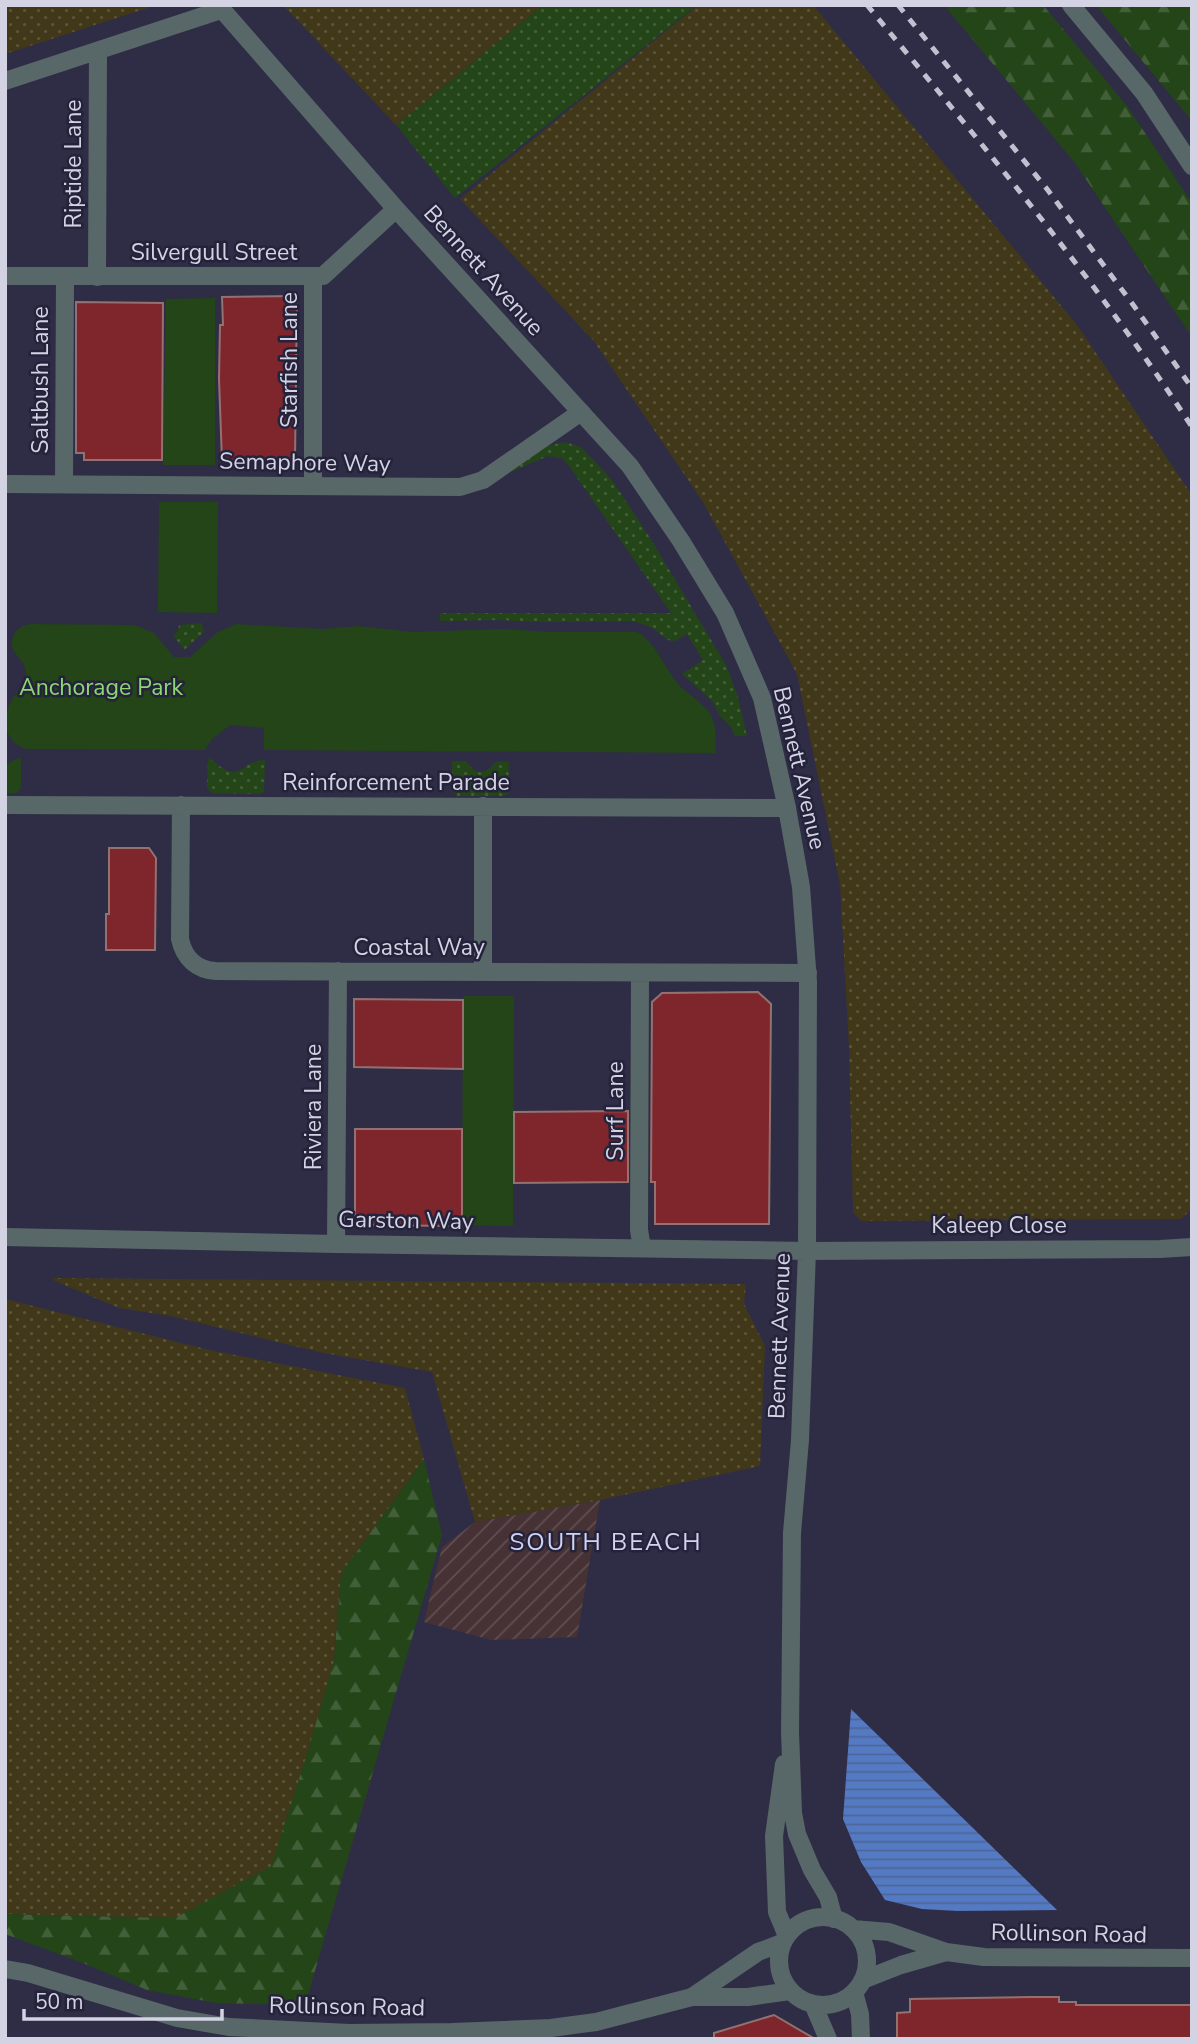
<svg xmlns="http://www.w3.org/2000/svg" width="1197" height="2044" font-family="'Nunito Sans',sans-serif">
	<defs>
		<pattern id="industrial-furrows" width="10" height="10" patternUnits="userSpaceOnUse" patternTransform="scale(1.75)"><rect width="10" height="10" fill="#463234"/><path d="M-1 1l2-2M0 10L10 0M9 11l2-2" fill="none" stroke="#604f51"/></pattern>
		<pattern id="grass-dots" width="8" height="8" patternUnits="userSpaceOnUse" patternTransform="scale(1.75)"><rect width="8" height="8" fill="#234517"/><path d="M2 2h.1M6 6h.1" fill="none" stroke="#425f39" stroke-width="1.8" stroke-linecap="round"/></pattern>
		<pattern id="forest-firs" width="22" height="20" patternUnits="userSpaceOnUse" patternTransform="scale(1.75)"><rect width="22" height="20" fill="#234517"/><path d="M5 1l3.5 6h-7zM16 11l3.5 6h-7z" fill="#425f39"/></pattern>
		<pattern id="sand-dots" width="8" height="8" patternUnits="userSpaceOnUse" patternTransform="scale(1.75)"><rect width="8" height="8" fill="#403818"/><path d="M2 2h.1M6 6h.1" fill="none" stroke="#5b5439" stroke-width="1.8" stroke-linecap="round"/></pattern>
		<pattern id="water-rules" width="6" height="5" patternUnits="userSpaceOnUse" patternTransform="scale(1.75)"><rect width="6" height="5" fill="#557ac4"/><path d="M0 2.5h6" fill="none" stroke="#4d6597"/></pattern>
	</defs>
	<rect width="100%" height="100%" fill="#2f2d45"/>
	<!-- industrial -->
	<path fill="url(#industrial-furrows)" d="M 600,1500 L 577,1637 L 491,1640 L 424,1622 L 442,1547 L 475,1522 Z"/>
	<!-- grass -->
	<path fill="url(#grass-dots)" d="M 543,5 L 697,5 L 455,198 L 396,125 Z
		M 565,442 L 581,447 L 612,480 L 652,541 L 726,665 L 737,694 L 747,736 L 735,736 L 731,727 L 720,716 L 712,701 L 682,674 L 703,660 L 687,634 L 675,641 L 668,640 L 653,628 L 633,621 L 546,622 L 497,620 L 440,621 L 440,613 L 671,613 L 569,466 L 562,458 L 548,456 L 501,476 L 546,446 Z
		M 202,623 L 204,632 L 184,650 L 173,635 L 178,631 L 179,625 Z
		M 210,758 C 242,788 239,760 265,760 L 264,792 L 260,794 L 211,793 L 207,787 L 208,761 Z
		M 452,761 L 466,761 C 478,777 483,775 497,761 L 509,762 L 508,794 L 504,796 L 457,796 L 452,790 Z"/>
	<!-- forest -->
	<path fill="url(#forest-firs)" d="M 944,5 L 1043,5 L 1127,106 L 1192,203 L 1192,337 L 1075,163 Z
		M 1096,5 L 1191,5 L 1192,121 Z
		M 424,1459 L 442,1535 L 305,2005 L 216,2003 L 147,1990 L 83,1963 L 5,1934 L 5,1914 L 175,1918 L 334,1660 L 341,1573 Z"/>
	<!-- sand -->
	<path fill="url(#sand-dots)" d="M 5,5 L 157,5 L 5,54 Z
		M 283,5 L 543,5 L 396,125 Z
		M 698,5 L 813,5 L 1077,325 L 1192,495 L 1192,1209 L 1181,1219 L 861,1221 L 853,1212 L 849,1048 L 840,884 L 797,674 L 703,502 L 593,340 L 460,199 Z
		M 52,1278 L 746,1284 L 744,1304 L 765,1346 L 760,1466 L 600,1500 L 475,1522 L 432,1372 L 319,1352 L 171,1316 L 119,1308 L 55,1281 Z
		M 5,1299 L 209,1350 L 405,1388 L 424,1459 L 341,1573 L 334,1660 L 308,1751 L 271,1866 L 175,1918 L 5,1914 Z"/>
	<!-- green -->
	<path fill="#234517" d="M 215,298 L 215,465 L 163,465 L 166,299 Z
		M 159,502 L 218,502 L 217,613 L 158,612 Z
		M 32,624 L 135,625 L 154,633 L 174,657 L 190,657 L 218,632 L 236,624 L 323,629 L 358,626 L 413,632 L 504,629 L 550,632 L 637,632 C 658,643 665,672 682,688 C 693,698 707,705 713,720 C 717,730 715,743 716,753 L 264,750 L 264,728 L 230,725 L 211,740 L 205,750 L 26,749 C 2,741 2,717 13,698 C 17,691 26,684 26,674 C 27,658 5,653 14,635 C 18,627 23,625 32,624 Z
		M 21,758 L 21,788 L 16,793 L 5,793 L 5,766 L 14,760 Z
		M 463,996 L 514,996 L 513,1226 L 462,1225 Z"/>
	<!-- water -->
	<path fill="url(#water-rules)" d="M 851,1709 L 1057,1910 L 957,1911 L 922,1909 L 885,1900 L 861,1862 L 843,1819 Z"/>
	<!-- building -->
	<path fill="#7f262d" stroke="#937170" stroke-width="2" d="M 297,296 L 295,460 L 222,461 L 219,379 L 220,325 L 223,325 L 222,297 Z
		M 76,302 L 163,303 L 162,460 L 84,460 L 84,453 L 76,453 Z
		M 109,848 L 149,848 L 156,858 L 155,950 L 106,950 L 106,914 L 109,914 Z
		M 758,992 L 771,1004 L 769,1224 L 655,1224 L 655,1182 L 651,1182 L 652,1002 L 662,993 Z
		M 354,999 L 463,1000 L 463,1069 L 354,1067 Z
		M 628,1111 L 628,1182 L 514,1183 L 514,1112 Z
		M 355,1129 L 462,1129 L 462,1226 L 355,1225 Z
		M 1030,1997 L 1059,1997 L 1059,2002 L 1076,2002 L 1076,2005 L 1192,2005 L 1192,2039 L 897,2039 L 897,2013 L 910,2012 L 910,1999 Z
		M 774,2015 L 815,2039 L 714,2039 L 714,2033 Z"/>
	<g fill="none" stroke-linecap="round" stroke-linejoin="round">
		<!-- minor -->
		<path stroke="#586869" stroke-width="18" d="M 5,81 L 221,10
			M 5,276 L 323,276 L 396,209
			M 97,277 L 98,51
			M 5,484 L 460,487 L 483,480 L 581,412
			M 64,484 L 65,277
			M 313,486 L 313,277
			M 5,805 L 787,808
			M 181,805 L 180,939 C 184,958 197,970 216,971 L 808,973
			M 483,806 L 483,971
			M 640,973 L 639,1230 L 642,1248
			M 336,1244 L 338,971
			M 807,1251 L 1160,1249 L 1192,1247"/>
		<!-- tertiary -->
		<path stroke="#586869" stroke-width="18" d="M 218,5 L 396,209 L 630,466 L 681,541 L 725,613 L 762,698 L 787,808 L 801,887 L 808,982 L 807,1251 L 800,1440 L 792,1533 L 790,1732 L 793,1813 L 797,1834 L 812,1870 L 828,1897 L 834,1919
			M 1071,5 L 1144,93 L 1192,166
			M 5,1237 L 336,1244 L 807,1251
			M 784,1764 L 774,1836 L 777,1912 L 787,1936
			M779 1961a44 44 0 1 1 88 0a44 44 0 1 1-88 0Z
			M 853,1929 L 889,1932 L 946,1952 L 984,1957 L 1192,1958
			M 5,1969 L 28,1973 L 177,2018 L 229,2027 L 349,2033 L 452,2032 L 551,2028 L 596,2022 L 692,1997 L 748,1997 L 790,1991
			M 863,1980 L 901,1965 L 946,1952
			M 854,1992 L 860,2014 L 861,2039
			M 692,1997 L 758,1952 L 782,1943
			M 813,2004 L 828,2039"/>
		<!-- rail -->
		<path stroke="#c0c0d1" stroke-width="5" stroke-dasharray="9 9" stroke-linecap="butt" d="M 867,5 C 980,142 1095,278 1192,427
			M 898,5 L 1047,189 L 1134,306 L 1192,388"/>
	</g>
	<g text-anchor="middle" stroke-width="5" stroke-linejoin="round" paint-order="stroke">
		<!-- street labels -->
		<g font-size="23" fill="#d3d3e3" stroke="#25233b">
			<text transform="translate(73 164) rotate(-90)" y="8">Riptide Lane</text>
			<text x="214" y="260">Silvergull Street</text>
			<text transform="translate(484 270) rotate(48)" y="8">Bennett Avenue</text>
			<text transform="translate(289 360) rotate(-90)" y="8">Starfish Lane</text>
			<text transform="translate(40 380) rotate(-90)" y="8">Saltbush Lane</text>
			<text transform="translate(305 462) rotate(1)" y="8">Semaphore Way</text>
			<text transform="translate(800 768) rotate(77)" y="8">Bennett Avenue</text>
			<text x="396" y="790">Reinforcement Parade</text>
			<text x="419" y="955">Coastal Way</text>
			<text transform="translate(313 1107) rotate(-90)" y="8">Riviera Lane</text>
			<text transform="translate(615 1111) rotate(-90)" y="8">Surf Lane</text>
			<text transform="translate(406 1220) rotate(1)" y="8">Garston Way</text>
			<text x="999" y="1233">Kaleep Close</text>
			<text transform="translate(779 1336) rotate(-88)" y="8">Bennett Avenue</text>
			<text transform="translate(1069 1933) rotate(1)" y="8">Rollinson Road</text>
			<text transform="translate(347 2006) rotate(1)" y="8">Rollinson Road</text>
		</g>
		<!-- park labels -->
		<g font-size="23" fill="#8cd773" stroke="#25233b">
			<text x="101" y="695">Anchorage Park</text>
		</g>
		<!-- neighbourhood labels -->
		<g font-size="24" letter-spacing="2" fill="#d2d2f1" stroke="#25233b">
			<text x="606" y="1550">SOUTH BEACH</text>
		</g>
	</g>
	<!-- border -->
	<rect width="1197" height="2044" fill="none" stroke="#d3d3e3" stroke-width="14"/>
	<!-- scale -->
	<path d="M24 2009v10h198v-10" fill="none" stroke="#d3d3e3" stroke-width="3.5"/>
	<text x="35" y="2009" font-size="21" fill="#d3d3e3" stroke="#25233b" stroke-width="5" paint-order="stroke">50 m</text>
</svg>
